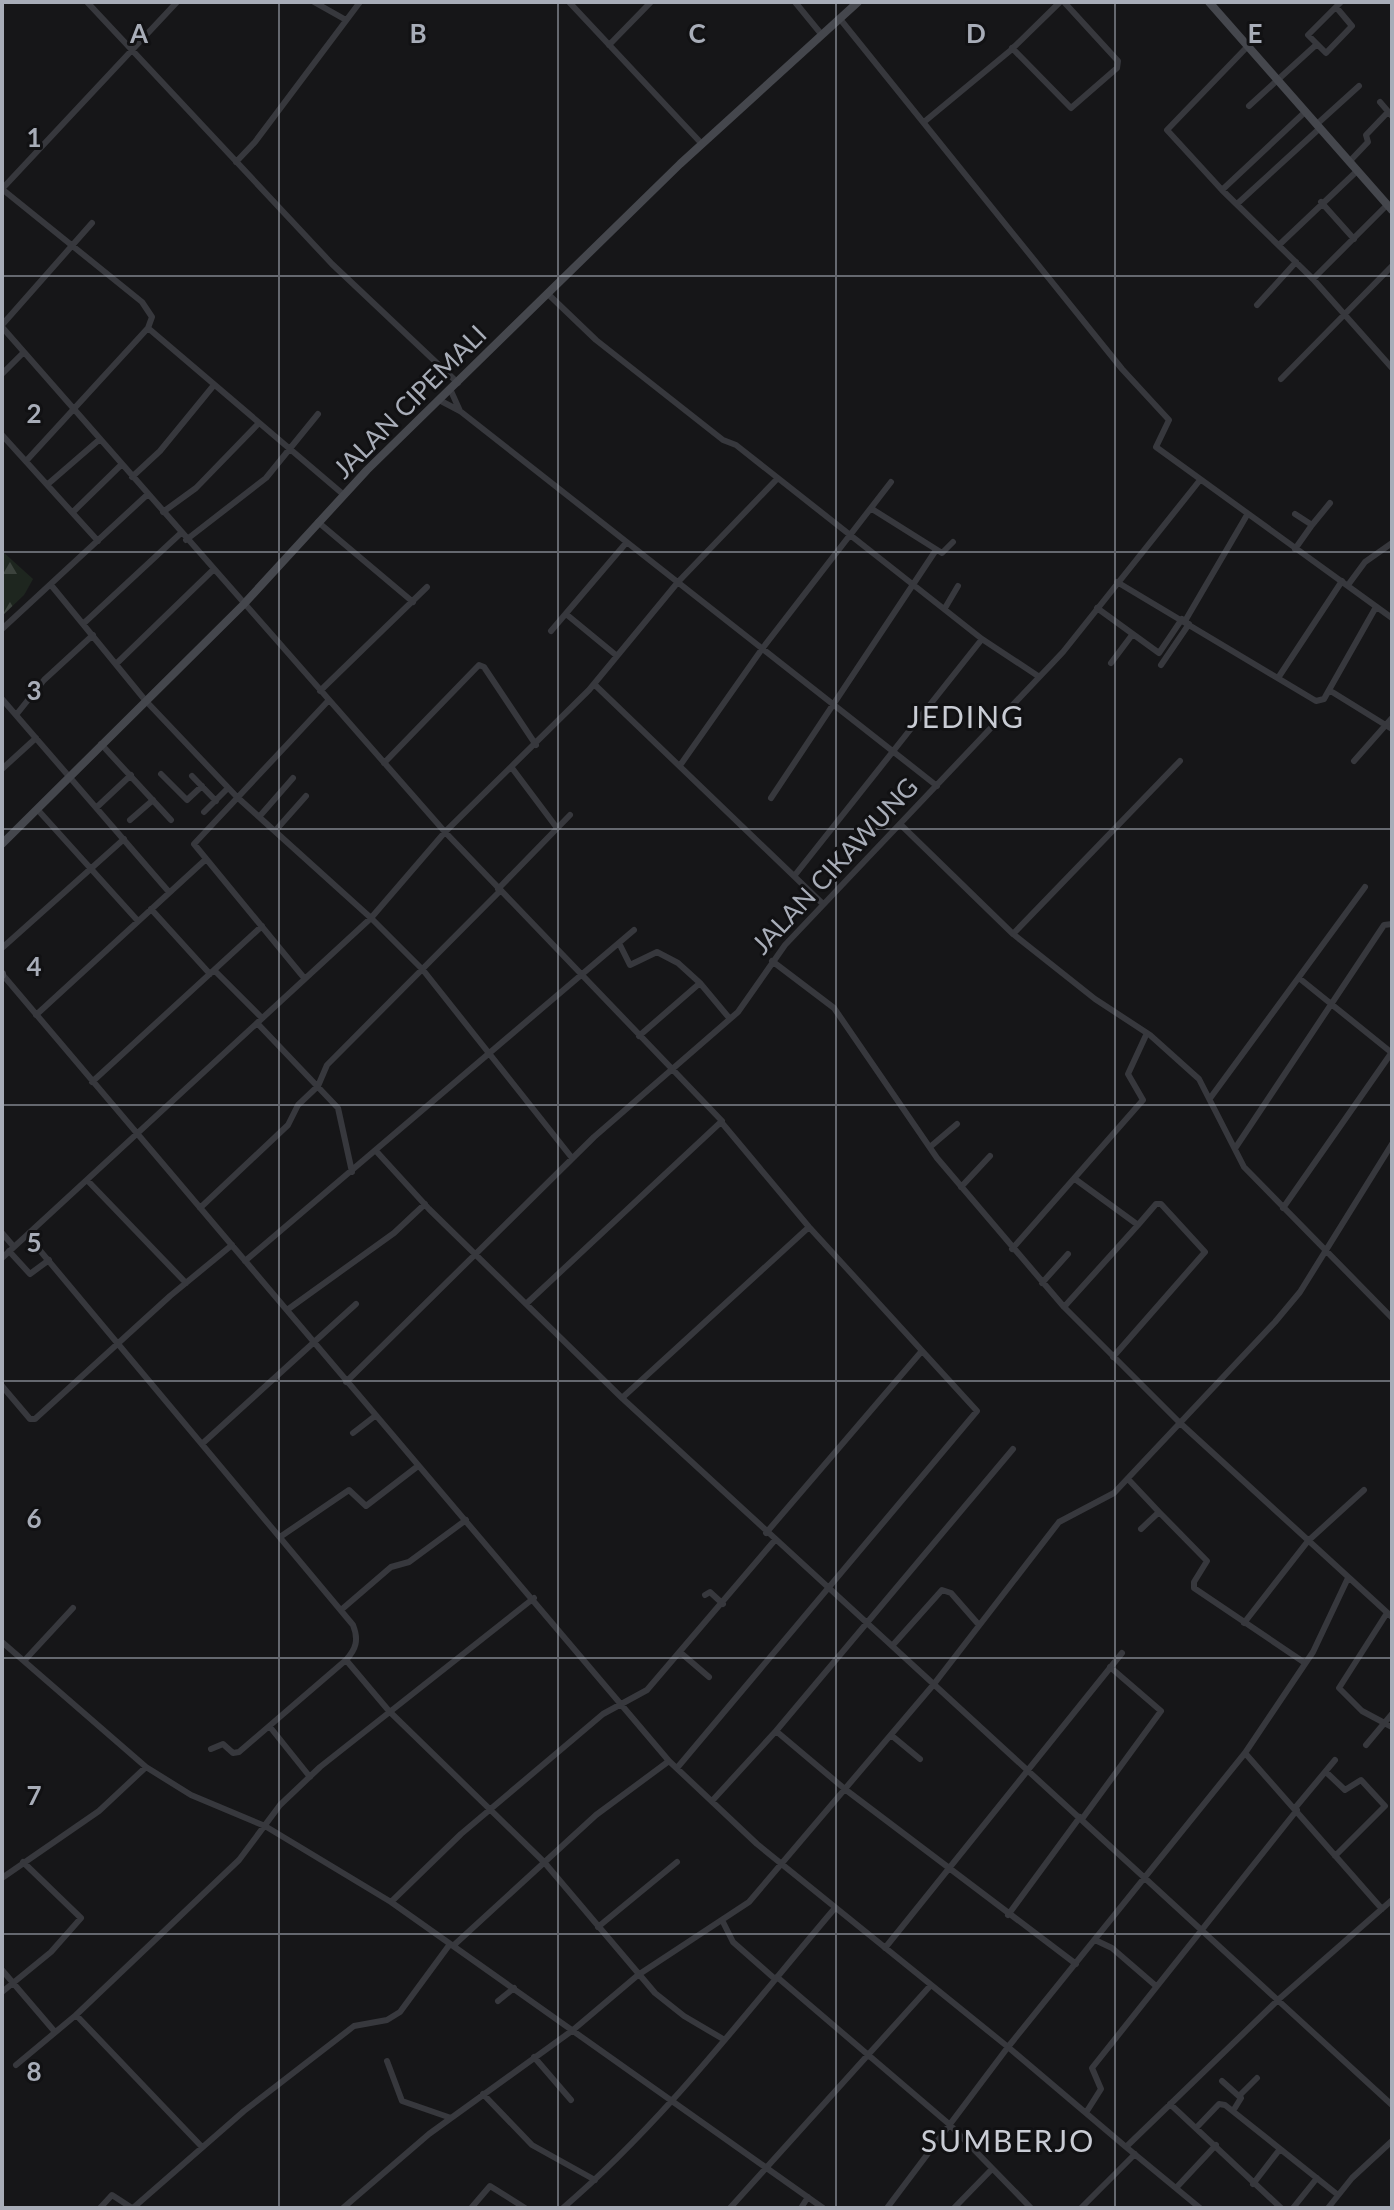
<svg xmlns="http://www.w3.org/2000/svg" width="1394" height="2210" font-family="Lato,sans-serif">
	<defs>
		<pattern id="forest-firs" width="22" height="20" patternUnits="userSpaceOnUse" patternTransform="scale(2)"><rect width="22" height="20" fill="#1e261f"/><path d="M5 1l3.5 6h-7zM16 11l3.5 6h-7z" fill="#3c433d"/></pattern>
	</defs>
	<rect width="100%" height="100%" fill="#161618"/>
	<!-- forest -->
	<path fill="url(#forest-firs)" d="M 2,551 L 33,579 L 24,595 L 2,616 Z"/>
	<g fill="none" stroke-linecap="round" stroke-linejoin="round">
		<!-- minor -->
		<path stroke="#37383d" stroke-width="6" d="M 87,2 L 332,264 L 458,383
			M 314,2 L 346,20
			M 569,2 L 702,144
			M 795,2 L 822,35
			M 840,19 L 1122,369 L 1169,420 L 1156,447 L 1392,618
			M 1317,44 L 1326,53 L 1352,26 L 1336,7
			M 609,45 L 651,2
			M 1247,47 L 1167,130 L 1222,190 L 1313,279 L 1392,368
			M 1012,48 L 1071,108 L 1117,68 L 1118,61 L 1064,2
			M 1380,102 L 1392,116
			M 1249,106 L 1317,44 L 1308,35 L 1341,2
			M 924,122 L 1011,50 L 1060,2
			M 1317,124 L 1359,86
			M 236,162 L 255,142 L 360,2
			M 1349,162 L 1368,142 L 1366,135 L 1388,112
			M 2,189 L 142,302 L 152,317 L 148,328 L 27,460
			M 2,189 L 177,2
			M 1222,190 L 1305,112
			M 1321,202 L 1354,239
			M 1237,204 L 1320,128
			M 1279,245 L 1357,171
			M 1313,279 L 1387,205
			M 548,294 L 596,340 L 723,440 L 736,445 L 982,639 L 1038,676
			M 1257,305 L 1296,262
			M 2,325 L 92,223
			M 2,327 L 445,832 L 722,1121 L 526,1304
			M 148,328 L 344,495
			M 2,374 L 24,352
			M 1281,379 L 1392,266
			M 451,391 L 460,411
			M 441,401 L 460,411 L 937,786
			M 2,435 L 98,541
			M 132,477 L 160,451 L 214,385
			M 48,484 L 100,439
			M 872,509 L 942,553 L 953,542
			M 73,512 L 122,464
			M 163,512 L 196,488 L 259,423
			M 1295,514 L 1312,525 L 1295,549
			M 318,522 L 413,602
			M 1312,525 L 1330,503
			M 186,540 L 266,478 L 318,414
			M 1117,582 L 1316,701 L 1324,699 L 1329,690 L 1392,729
			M 51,585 L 145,700 L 237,797 L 371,918 L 423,970 L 572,1158
			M 1348,585 L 1365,562 L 1392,543
			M 945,608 L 958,586
			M 1097,608 L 1159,653 L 1182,619
			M 566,614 L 617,656
			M 1185,621 L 1247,515
			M 83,624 L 181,533
			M 2,629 L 148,494
			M 551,631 L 626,543
			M 1111,663 L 1132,635
			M 116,664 L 213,570
			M 1161,665 L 1189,624
			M 1278,678 L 1342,581
			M 594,684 L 823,904
			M 1329,690 L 1376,607
			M 320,691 L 427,587
			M 2,699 L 169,892
			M 16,715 L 44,680 L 93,635
			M 101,744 L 171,820
			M 1354,761 L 1392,718
			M 384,763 L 479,665 L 484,667 L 536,745
			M 681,764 L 762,649 L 891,482
			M 512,768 L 557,828
			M 2,769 L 36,738
			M 161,774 L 187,800 L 202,786
			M 192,776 L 216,801
			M 771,798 L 936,550
			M 97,807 L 131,775
			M 37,809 L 138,921
			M 204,812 L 228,788
			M 259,817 L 293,778
			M 130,820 L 153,800
			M 900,824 L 1013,934 L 1095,999 L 1150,1035 L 1199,1079 L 1244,1167 L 1392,1318
			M 275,831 L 306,796
			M 795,875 L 982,639
			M 498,889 L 570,815
			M 151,909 L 210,974
			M 1013,934 L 1180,761
			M 619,943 L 630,965 L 657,952 L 678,963 L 700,983 L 730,1019
			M 2,948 L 124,839
			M 772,961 L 834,1008 L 937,1158 L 1064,1307 L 1179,1422 L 1392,1617
			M 214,970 L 262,1018
			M 2,974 L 669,1761 L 757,1844 L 1008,2047 L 1245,1753 L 1313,1652 L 1348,1578
			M 1299,978 L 1392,1053
			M 305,979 L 194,844 L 328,701
			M 36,1015 L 205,860
			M 257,1023 L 338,1108 L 352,1172
			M 639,1036 L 700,983
			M 92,1082 L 262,926
			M 1211,1097 L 1365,887
			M 930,1147 L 957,1124
			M 1236,1147 L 1384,925 L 1392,924
			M 377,1152 L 429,1209 L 622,1398 L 1392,2105
			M 87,1180 L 186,1283
			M 961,1187 L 990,1156
			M 200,1208 L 288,1125 L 298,1105 L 318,1086 L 327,1065 L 500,891
			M 1283,1208 L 1392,1052
			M 2,1233 L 14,1247
			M 27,1235 L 353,1625 C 359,1640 356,1649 346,1660 L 239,1752 L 233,1753 L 223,1744 L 211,1749
			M 1012,1249 L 1143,1100 L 1128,1074 L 1147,1033
			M 9,1251 L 30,1274 L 49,1260
			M 2,1258 L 371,918 L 445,832 L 589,690 L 678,582 L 777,479
			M 245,1261 L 634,930
			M 1042,1283 L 1068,1254
			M 1064,1307 L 1138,1225 L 1075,1179
			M 287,1310 L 394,1233 L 425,1204
			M 1113,1357 L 1205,1252 L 1161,1204 L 1156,1204 L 1138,1225
			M 346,1382 L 594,1137 L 738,1012 L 785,945 L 1063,652 L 1200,480
			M 2,1386 L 30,1419 L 35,1419 L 170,1296 L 232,1245
			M 622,1398 L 809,1227
			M 353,1433 L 375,1416
			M 203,1443 L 356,1304
			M 1128,1479 L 1159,1512 L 1141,1529
			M 1159,1512 L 1207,1561 L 1194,1582 L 1194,1588 L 1305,1663
			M 766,1533 L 921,1352
			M 280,1537 L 349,1490 L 366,1506 L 418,1466
			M 705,1595 L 710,1592 L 723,1604
			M 341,1610 L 391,1567 L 409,1562 L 466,1520
			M 1387,1613 L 1339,1688 L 1362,1711 L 1392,1727
			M 1244,1623 L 1308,1541 L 1364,1490
			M 2,1642 L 146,1767 L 191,1795 L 265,1826 L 391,1902 L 823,2208
			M 892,1646 L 942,1590 L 951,1593 L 979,1625
			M 681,1653 L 709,1677
			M 346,1660 L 389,1711 L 544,1862 L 655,1993 L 684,2016 L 723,2039
			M 24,1661 L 73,1608
			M 270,1727 L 310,1777
			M 776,1731 L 846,1790 L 1076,1964
			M 891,1735 L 920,1759
			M 1366,1745 L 1392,1714
			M 1245,1753 L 1382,1909
			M 677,1768 L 977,1411 L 809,1227 L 722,1123
			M 1326,1772 L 1345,1790 L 1361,1780 L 1385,1806 L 1335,1856
			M 712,1801 L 776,1731 L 1013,1449
			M 1295,1808 L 1335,1760
			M 1082,1819 L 1161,1711 L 1110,1667
			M 2,1878 L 99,1811 L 146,1767
			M 391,1902 L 461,1834 L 577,1736 L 603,1714 L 647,1690 L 775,1540
			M 1008,1915 L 1080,1817
			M 722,1920 L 733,1942 L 775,1979
			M 598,1927 L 677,1862
			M 1095,1940 L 1112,1948 L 1156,1986
			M 453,1946 L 596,1815 L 669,1761
			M 885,1948 L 1122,1653
			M 2,1970 L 55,2032
			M 777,1977 L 949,2124 L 1031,2208
			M 2,1992 L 51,1952 L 81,1918 L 23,1862
			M 498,2001 L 514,1988
			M 76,2015 L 202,2147
			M 534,2057 L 571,2100
			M 387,2061 L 402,2101 L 451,2118
			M 16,2065 L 76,2015 L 239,1860 L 280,1805 L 320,1767 L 534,1598
			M 1222,2081 L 1241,2098 L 1233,2111
			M 483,2094 L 532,2145 L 595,2180
			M 1239,2096 L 1257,2078
			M 1170,2104 L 1281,2208
			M 1087,2111 L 1101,2089 L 1092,2068 L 1297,1810
			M 1197,2127 L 1219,2104 L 1225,2105 L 1338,2195
			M 1126,2147 L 1200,2208
			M 1253,2184 L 1280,2149
			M 1176,2188 L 1216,2145
			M 472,2207 L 490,2186 L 525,2208
			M 100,2208 L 112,2195 L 132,2208
			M 133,2208 L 244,2111 L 354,2026 L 387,2020 L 400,2012 L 450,1944
			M 343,2208 L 429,2134 L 573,2030 L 638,1975 L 749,1902 L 934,1684 L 1059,1522 L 1114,1493 L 1275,1322 L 1300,1292 L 1392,1144
			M 563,2208 C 665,2121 748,2010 835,1908
			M 730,2208 L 931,1985
			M 801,2208 L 808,2197
			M 887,2208 L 1008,2047 L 1126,2147 L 1279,1999 L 1392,1900
			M 954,2208 L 992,2169
			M 1081,2208 L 1135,2154
			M 1293,2208 L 1317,2178
			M 1328,2208 L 1352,2178 L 1392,2141"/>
		<!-- secondary -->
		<path stroke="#45474d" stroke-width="8" d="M 1209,2 L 1392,210
			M 2,844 L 243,605 L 367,470 L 680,164 L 858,2
			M 2,974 L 2,975"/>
	</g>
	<!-- grid -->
	<path fill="none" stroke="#a8adb8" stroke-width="2" stroke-opacity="0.55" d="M 279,2 L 279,2208M 558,2 L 558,2208M 836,2 L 836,2208M 1115,2 L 1115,2208M 2,276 L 1392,276M 2,552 L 1392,552M 2,829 L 1392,829M 2,1105 L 1392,1105M 2,1381 L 1392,1381M 2,1658 L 1392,1658M 2,1934 L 1392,1934"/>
	<g text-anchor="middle" stroke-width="6" stroke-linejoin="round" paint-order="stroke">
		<!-- street labels -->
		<g font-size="26" fill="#a8adb8" stroke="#111113">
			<text transform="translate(410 402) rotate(-45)" y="9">JALAN CIPEMALI</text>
			<text transform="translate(835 866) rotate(-47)" y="9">JALAN CIKAWUNG</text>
		</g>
		<!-- quarter labels -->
		<g font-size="30" letter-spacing="2" fill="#c9ccd4" stroke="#111113">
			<text x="966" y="728">JEDING</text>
			<text x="1008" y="2152">SUMBERJO</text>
		</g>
	</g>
	<g font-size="26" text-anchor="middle" font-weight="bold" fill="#a8adb8" stroke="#111113" stroke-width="6" stroke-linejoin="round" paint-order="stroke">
		<text x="139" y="43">A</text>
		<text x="418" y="43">B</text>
		<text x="697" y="43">C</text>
		<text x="976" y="43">D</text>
		<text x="1255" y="43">E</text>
		<text x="34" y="147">1</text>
		<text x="34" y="423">2</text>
		<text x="34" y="700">3</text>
		<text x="34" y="976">4</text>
		<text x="34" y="1252">5</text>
		<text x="34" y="1528">6</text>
		<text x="34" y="1805">7</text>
		<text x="34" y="2081">8</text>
	</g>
	<!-- border -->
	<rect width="1394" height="2210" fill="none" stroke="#a8adb8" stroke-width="8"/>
</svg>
